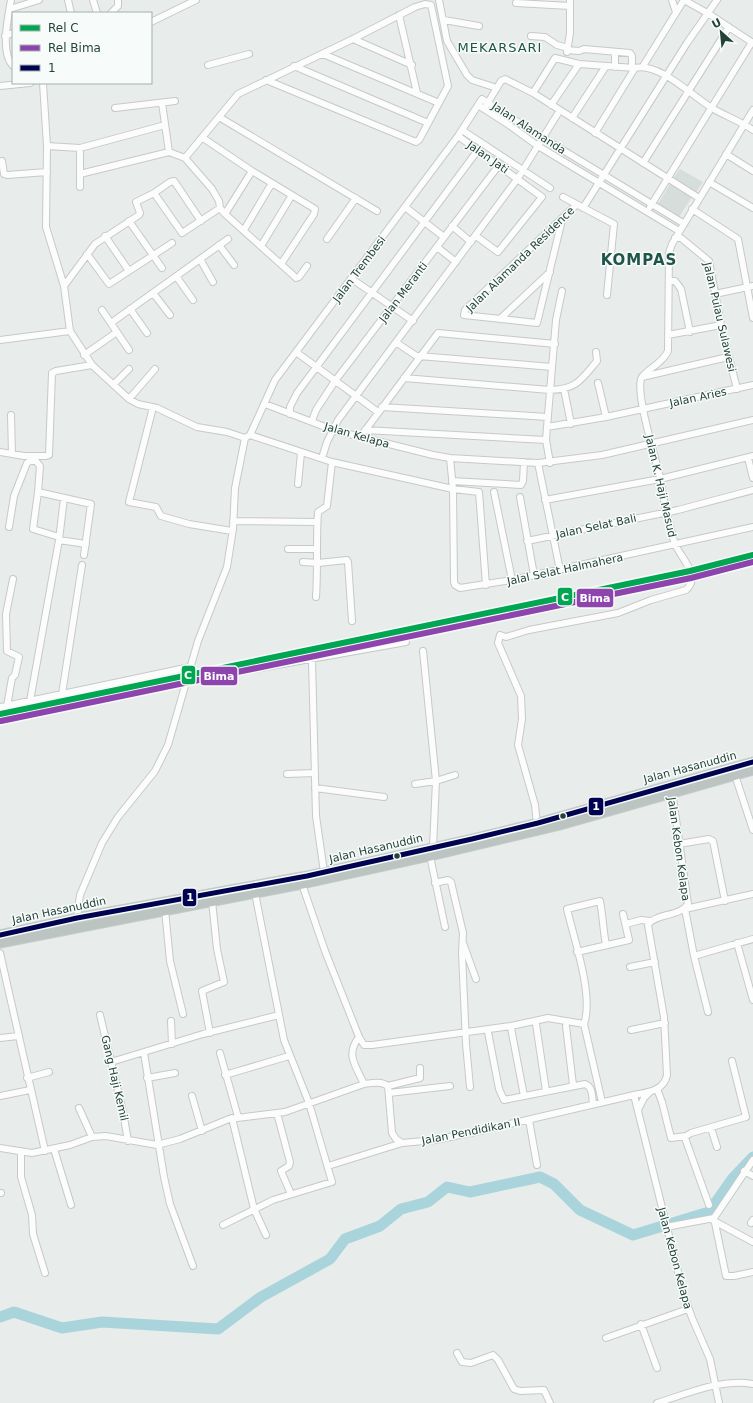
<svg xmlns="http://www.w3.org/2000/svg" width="753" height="1403" font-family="'DejaVu Sans',sans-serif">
	<rect width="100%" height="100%" fill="#e8edeb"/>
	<!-- built -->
	<path fill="#d6dedb" d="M 680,169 L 703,182 L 695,194 L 673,179 Z
		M 670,184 L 692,197 L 679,217 L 658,204 Z"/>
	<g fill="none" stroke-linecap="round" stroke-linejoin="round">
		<!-- river -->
		<path stroke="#a9d4db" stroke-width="11" d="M 0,1317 L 14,1312 L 62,1328 L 102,1322 L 218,1329 L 261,1297 L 330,1259 L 345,1239 L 380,1226 L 401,1209 L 428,1202 L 447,1187 L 470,1192 L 540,1177 L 554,1184 L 580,1210 L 633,1235 L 709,1212 L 733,1178 L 753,1157"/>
		<defs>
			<path id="minor" d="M 11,0 C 8,17 0,53 13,66
				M 68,0 L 71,13
				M 93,0 L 97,13
				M 439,0 L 447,41 L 467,75 L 472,80 L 497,88
				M 672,0 L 676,12
				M 684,0 L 709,14 L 753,43
				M 516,3 L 570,6
				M 10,9 L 39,0
				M 111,13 L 118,6 L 118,0
				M 399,15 L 417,93
				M 444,20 L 479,26
				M 151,22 L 196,0
				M 5,36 L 13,33
				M 531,36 L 545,37 L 557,45 L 568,48
				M 353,39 L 412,65
				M 567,50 L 579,51 L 584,49 L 630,53 L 632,56 L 632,68
				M 567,52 L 570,33 L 570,0
				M 323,54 L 439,103
				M 208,65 L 249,54
				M 294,66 L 428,123
				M 643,66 L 684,0
				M 615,67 L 615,52
				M 43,83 L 47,146 L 46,227 L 64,286 L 70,331 L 92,365 L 129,399 L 138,404 L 157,408 L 197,427 L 227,432 L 245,438 L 250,435 L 275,380 L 458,136 L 482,99 L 543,138 L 683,223
				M 0,86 L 30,83
				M 533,93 L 555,58 L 579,64 L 635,68 C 659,62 692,96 712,108 C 725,116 740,121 753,130
				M 162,103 L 169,152
				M 551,105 L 579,64
				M 481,107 L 509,125 L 538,146 L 679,231
				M 115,108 L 175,101
				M 484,109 L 501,81 L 505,79 L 533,93 L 699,198
				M 219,117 L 377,211
				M 572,118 L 606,66
				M 462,130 L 550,188
				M 595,133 L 635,68
				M 458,136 L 542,197 L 498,252 L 476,236
				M 203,138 L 252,171 L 315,209 L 314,214 L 281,264
				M 47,146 L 80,148 L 165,125
				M 726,154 L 753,171
				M 185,158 L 238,94 L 353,39 L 415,7 L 425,4 L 431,5 L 448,86 L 419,140 L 416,142 L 266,80
				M 2,161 L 4,174 L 7,175 L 47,172
				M 643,163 L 729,27
				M 80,174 L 169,152 L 185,158 L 212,189 L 219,201 L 220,208 L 225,214 L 293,275 L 296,278 L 299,277 L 307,266
				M 709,182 L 753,208
				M 80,187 L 80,148
				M 154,193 L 182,233 L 220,208
				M 563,197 L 614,224 L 607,295
				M 405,207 L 444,237
				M 650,207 L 752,42
				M 583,208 L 687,43 L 717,0
				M 692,209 L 738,239 L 753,318
				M 225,214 L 252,171
				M 562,220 L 537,323 L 464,315 L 465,310 L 576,205
				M 129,221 L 162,268
				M 452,226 L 471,242
				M 244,230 L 272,183
				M 675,238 L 681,238 L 709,261 L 721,325 L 737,389
				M 327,239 L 356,198
				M 219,245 L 234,265
				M 261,246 L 292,195
				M 437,247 L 456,262
				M 87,254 L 109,284 L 129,271 L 105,236
				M 200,259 L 213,282
				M 129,271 L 172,243
				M 176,276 L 193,300
				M 352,279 L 413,321
				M 669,281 L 675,281 L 681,289 L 690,332
				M 64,286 L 95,244 L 139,215 L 140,213 L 136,202 L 154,193 L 170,182 L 174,181 L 201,221
				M 153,293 L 170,315
				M 715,294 L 753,286
				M 130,309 L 147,333
				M 102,310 L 129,350
				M 500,319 L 550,272
				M 111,323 L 228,239
				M 668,335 L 721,325
				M 0,340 L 70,331
				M 397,343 L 418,357
				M 296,352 L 378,412
				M 84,355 L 117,332
				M 419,356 L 552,367
				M 642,377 L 728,357
				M 404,378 L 550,390 C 577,389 581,380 597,361 L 596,352
				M 598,383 L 606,417
				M 114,384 L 129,369
				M 564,389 L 571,424
				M 129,399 L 155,369
				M 265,404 L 333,430 L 433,455 L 450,458 L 538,463 L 602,455 L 753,420
				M 153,407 L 129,502 L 156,507 L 161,516 L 189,524 L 232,531
				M 382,407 L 548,417
				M 290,414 L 290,407 L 297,393 L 478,150
				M 11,415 L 12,454
				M 312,421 L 316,410 L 335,381 L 499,165
				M 547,427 L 606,417 L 753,385
				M 365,430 L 546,440
				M 250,435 L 332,462 L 453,489 L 479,492 L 486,585
				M 361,436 L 438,333 L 555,344
				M 0,452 L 24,456 L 46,456 L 49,455 L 52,373 L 56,371 L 92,365
				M 322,458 L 327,442 L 338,420 L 518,178 L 560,110
				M 450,458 L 453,489 L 454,582 L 455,585 L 460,588 L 512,580 L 753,527
				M 748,458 L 753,478
				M 538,463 L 560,570
				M 550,463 L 546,440 L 547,427 L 556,320 L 562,291
				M 452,481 L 521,485 L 523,481 L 524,462
				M 298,484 L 301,453
				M 494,492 L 512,580
				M 520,497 L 534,575
				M 545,500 L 660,479 L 753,456
				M 233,521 L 317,522
				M 9,527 L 14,496 L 27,463 L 30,461 L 36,461 L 40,466 L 38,492
				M 59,537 L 33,529 L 38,492 L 91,504 L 84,555
				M 59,540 L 86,544
				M 527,541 L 678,510 L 753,490
				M 288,549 L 317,549
				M 303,562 L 318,563 L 347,560 L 348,562 L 352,621
				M 316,597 C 318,569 316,540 318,512 L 327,506 L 332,462
				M 423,651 L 436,781 L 433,847
				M 312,660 L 316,816 L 324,872
				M 187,681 L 406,642
				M 62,694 L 82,565
				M 30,701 L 59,540 L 64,498
				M 7,706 L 12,678 L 15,675 L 19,657 L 7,651 L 6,614 L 13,579
				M 0,707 L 190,667
				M 287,774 L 315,773
				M 735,775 L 753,830
				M 415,784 L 436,781 L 455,775
				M 315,788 L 384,797
				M 672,791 L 688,904 C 680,917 655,913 648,925 L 664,1017 L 667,1075 C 664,1091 648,1092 634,1095 L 683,1292 L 692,1318 L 710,1359 L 719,1403
				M 537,825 L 535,805 L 518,745 L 522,719 L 521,696 L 498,643 L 500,635 L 506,637 L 529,630 L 618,613 L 651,600 L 686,590 C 702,576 680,557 675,544 C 673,538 671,530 669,523 C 665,509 663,493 660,478 C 656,458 636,397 641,379 C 644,370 662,365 668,351 L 669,253 L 672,244 L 753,110
				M 679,844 L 709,839 L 713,841 L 725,901
				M 430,856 L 445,927
				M 435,883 L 448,880 L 451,882 L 463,933 L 462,953 L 466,1044 L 470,1087
				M 302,884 L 325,951 L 359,1037 C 345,1055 356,1066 364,1084
				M 165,910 L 170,961 L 183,1014
				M 77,918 L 80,895 L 102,843 L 118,817 L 155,771 L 168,745 L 198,641 L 227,567 L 233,529 L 235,488 L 245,438
				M 626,924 L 641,920 L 650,921
				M 463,943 L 476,979
				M 737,943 L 753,1000
				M 577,952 L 629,940 L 623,914
				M 0,953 L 45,1151
				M 694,956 L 753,939
				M 630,967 L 655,962
				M 708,1012 L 694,956 L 685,909 L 753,894
				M 100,1015 L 123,1112 L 128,1141
				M 171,1021 L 172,1044
				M 536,1024 L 546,1091
				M 566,1026 L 573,1085
				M 511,1028 L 524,1096
				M 631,1030 L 665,1023
				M 488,1032 L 499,1089 L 504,1100 L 585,1084 C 593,1087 592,1097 593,1104
				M 210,1033 L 202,991 L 224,982 L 217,949 L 212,901
				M 359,1037 L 364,1045 L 372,1045 L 511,1026 L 548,1018 L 584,1024
				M 0,1038 L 18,1036
				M 144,1053 L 164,1177 L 170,1204 L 193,1266
				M 220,1053 L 238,1117
				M 111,1062 L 203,1034 L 279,1015
				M 225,1075 L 289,1056
				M 27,1078 L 49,1072
				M 147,1078 L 175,1073
				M 388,1086 L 420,1078 L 420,1068
				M 657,1089 L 662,1102 L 671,1138 L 686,1136
				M 389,1093 L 450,1086
				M 0,1096 L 30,1090
				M 192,1096 L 202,1131
				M 602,1102 L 584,1024 C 594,996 574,939 567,909 L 600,901 C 603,917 603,929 606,945
				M 79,1108 L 92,1137
				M 638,1110 L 644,1098 L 650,1092
				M 277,1113 L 290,1162 L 289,1166 L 281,1171 L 291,1194
				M 232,1118 L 254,1209 L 266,1235
				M 529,1120 L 537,1165
				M 711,1128 L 717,1147
				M 0,1148 L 32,1153 L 70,1145 L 92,1137 L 106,1136 L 157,1145 L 180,1139 L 229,1119 L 285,1112 L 364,1084 C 372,1083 381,1081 388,1086 L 392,1133 L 396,1139 L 402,1143 L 435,1140 L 480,1131 L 634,1095
				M 54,1149 L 71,1205
				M 21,1151 L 21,1177 L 32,1215 L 33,1234 L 45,1273
				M 753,1160 L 714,1218 L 726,1276 L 734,1276 L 753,1272
				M 328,1166 L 402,1143
				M 744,1171 L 753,1176
				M 0,1193 L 1,1193
				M 709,1205 L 685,1138 L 686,1136 L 691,1133 L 746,1117 L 732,1061
				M 714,1221 L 753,1242
				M 751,1223 L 753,1220
				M 223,1225 L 273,1200 L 332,1182 L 309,1103 L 284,1040 L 255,893
				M 666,1227 L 714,1218
				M 641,1324 L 657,1368
				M 606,1338 L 688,1309
				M 457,1353 L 462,1362 L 471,1363 L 493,1355 L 498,1360 L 514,1389 L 520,1391 L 544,1390 L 550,1403
				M 657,1403 C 687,1394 721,1378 753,1384"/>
			<path id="highway" d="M 0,935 L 77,918 L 307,876 L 472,839 L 538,823 L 753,762
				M 0,943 L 302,884 L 430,856 L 560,825 L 753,770"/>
		</defs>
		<!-- minor casing -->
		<use href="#minor" stroke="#c5cac8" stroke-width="8"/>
		<!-- highway casing -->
		<use href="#highway" stroke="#c3ccc9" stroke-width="11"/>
		<!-- minor -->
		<use href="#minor" stroke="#fcfcfc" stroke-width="6"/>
		<!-- highway -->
		<use href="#highway" stroke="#bcc4c2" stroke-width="9"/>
		<defs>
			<path id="bus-1" d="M 0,935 L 77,918 L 307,876 L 472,839 L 538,823 L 753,762"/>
		</defs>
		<!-- bus-1 casing -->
		<use href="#bus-1" stroke="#f7fbf9" stroke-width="8"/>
		<!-- bus-1 -->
		<use href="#bus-1" stroke="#000350" stroke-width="5"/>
		<defs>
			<path id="rail-1" d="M 0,714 L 690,571 L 753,555"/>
			<path id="rail-2" d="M 1,721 L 691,578 L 753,562"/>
		</defs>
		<!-- rail-1 casing -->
		<use href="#rail-1" stroke="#f7fbf9" stroke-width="9"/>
		<!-- rail-2 casing -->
		<use href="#rail-2" stroke="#f7fbf9" stroke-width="9"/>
		<!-- rail-1 -->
		<use href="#rail-1" stroke="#00a651" stroke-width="6"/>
		<!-- rail-2 -->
		<use href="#rail-2" stroke="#8e44ad" stroke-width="6"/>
	</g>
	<!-- markers -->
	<g fill="#24423a" stroke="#f7fbf9" stroke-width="1.5">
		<circle cx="563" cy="816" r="3.5"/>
		<circle cx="397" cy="856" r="3.5"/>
	</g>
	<g text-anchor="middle" stroke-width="3" stroke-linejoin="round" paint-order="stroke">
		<!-- street labels -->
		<g font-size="11" fill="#24423a" stroke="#f7fbf9">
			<text transform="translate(529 128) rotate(33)" y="4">Jalan Alamanda</text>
			<text transform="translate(488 157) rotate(35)" y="4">Jalan Jati</text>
			<text transform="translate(520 259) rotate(-44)" y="4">Jalan Alamanda Residence</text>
			<text transform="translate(359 269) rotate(-53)" y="4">Jalan Trembesi</text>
			<text transform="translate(403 292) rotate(-53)" y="4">Jalan Meranti</text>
			<text transform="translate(720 317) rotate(77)" y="4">Jalan Pulau Sulawesi</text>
			<text transform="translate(698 397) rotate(-12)" y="4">Jalan Aries</text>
			<text transform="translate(357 435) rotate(16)" y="4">Jalan Kelapa</text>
			<text transform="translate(661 486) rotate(77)" y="4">Jalan K. Haji Masud</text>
			<text transform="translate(596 526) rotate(-12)" y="4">Jalan Selat Bali</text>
			<text transform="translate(565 569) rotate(-12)" y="4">Jalal Selat Halmahera</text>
			<text transform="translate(690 767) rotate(-15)" y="4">Jalan Hasanuddin</text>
			<text transform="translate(376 848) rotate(-13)" y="4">Jalan Hasanuddin</text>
			<text transform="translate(679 849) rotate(82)" y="4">Jalan Kebon Kelapa</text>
			<text transform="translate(59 910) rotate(-12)" y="4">Jalan Hasanuddin</text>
			<text transform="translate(115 1078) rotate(77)" y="4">Gang Haji Kemil</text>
			<text transform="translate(471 1131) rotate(-11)" y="4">Jalan Pendidikan II</text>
			<text transform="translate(675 1258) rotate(75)" y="4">Jalan Kebon Kelapa</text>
		</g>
		<!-- quarter labels -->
		<g font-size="13" letter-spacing="1" fill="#1f5548" stroke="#f7fbf9">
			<text x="500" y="52">MEKARSARI</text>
		</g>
		<!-- district labels -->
		<g font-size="15" font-weight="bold" letter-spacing="1" fill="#1f5548" stroke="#f7fbf9">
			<text x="639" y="265">KOMPAS</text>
		</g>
	</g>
	<g stroke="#f7fbf9" stroke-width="1.5">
		<rect x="557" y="587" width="16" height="19" rx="4" fill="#00a651"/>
		<rect x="576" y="588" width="38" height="20" rx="4" fill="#8e44ad"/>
		<rect x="181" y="665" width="15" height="20" rx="4" fill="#00a651"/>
		<rect x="200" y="666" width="38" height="20" rx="4" fill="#8e44ad"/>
		<rect x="588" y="797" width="16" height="19" rx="4" fill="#000350"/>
		<rect x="182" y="888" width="15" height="19" rx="4" fill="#000350"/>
	</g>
	<g font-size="11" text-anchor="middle" font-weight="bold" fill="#fff">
		<text x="565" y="601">C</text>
		<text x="595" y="602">Bima</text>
		<text x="188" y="679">C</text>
		<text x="219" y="680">Bima</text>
		<text x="596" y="810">1</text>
		<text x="190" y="901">1</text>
	</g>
	<!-- legend -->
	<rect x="12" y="12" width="140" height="72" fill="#f7fbf9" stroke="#a3b1ad"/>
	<rect x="20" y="25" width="20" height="6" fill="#00a651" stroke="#a3b1ad"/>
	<text x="48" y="32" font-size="12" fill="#24423a">Rel C</text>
	<rect x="20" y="45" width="20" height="6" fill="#8e44ad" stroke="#a3b1ad"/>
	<text x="48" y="52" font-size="12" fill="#24423a">Rel Bima</text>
	<rect x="20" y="65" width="20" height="6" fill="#000350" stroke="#a3b1ad"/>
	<text x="48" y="72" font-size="12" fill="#24423a">1</text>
	<!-- north arrow -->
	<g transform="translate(721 32) rotate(333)" stroke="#f7fbf9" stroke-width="3" paint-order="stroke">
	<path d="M0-3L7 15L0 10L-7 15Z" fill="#24423a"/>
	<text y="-6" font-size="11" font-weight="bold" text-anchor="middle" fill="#24423a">U</text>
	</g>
</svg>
